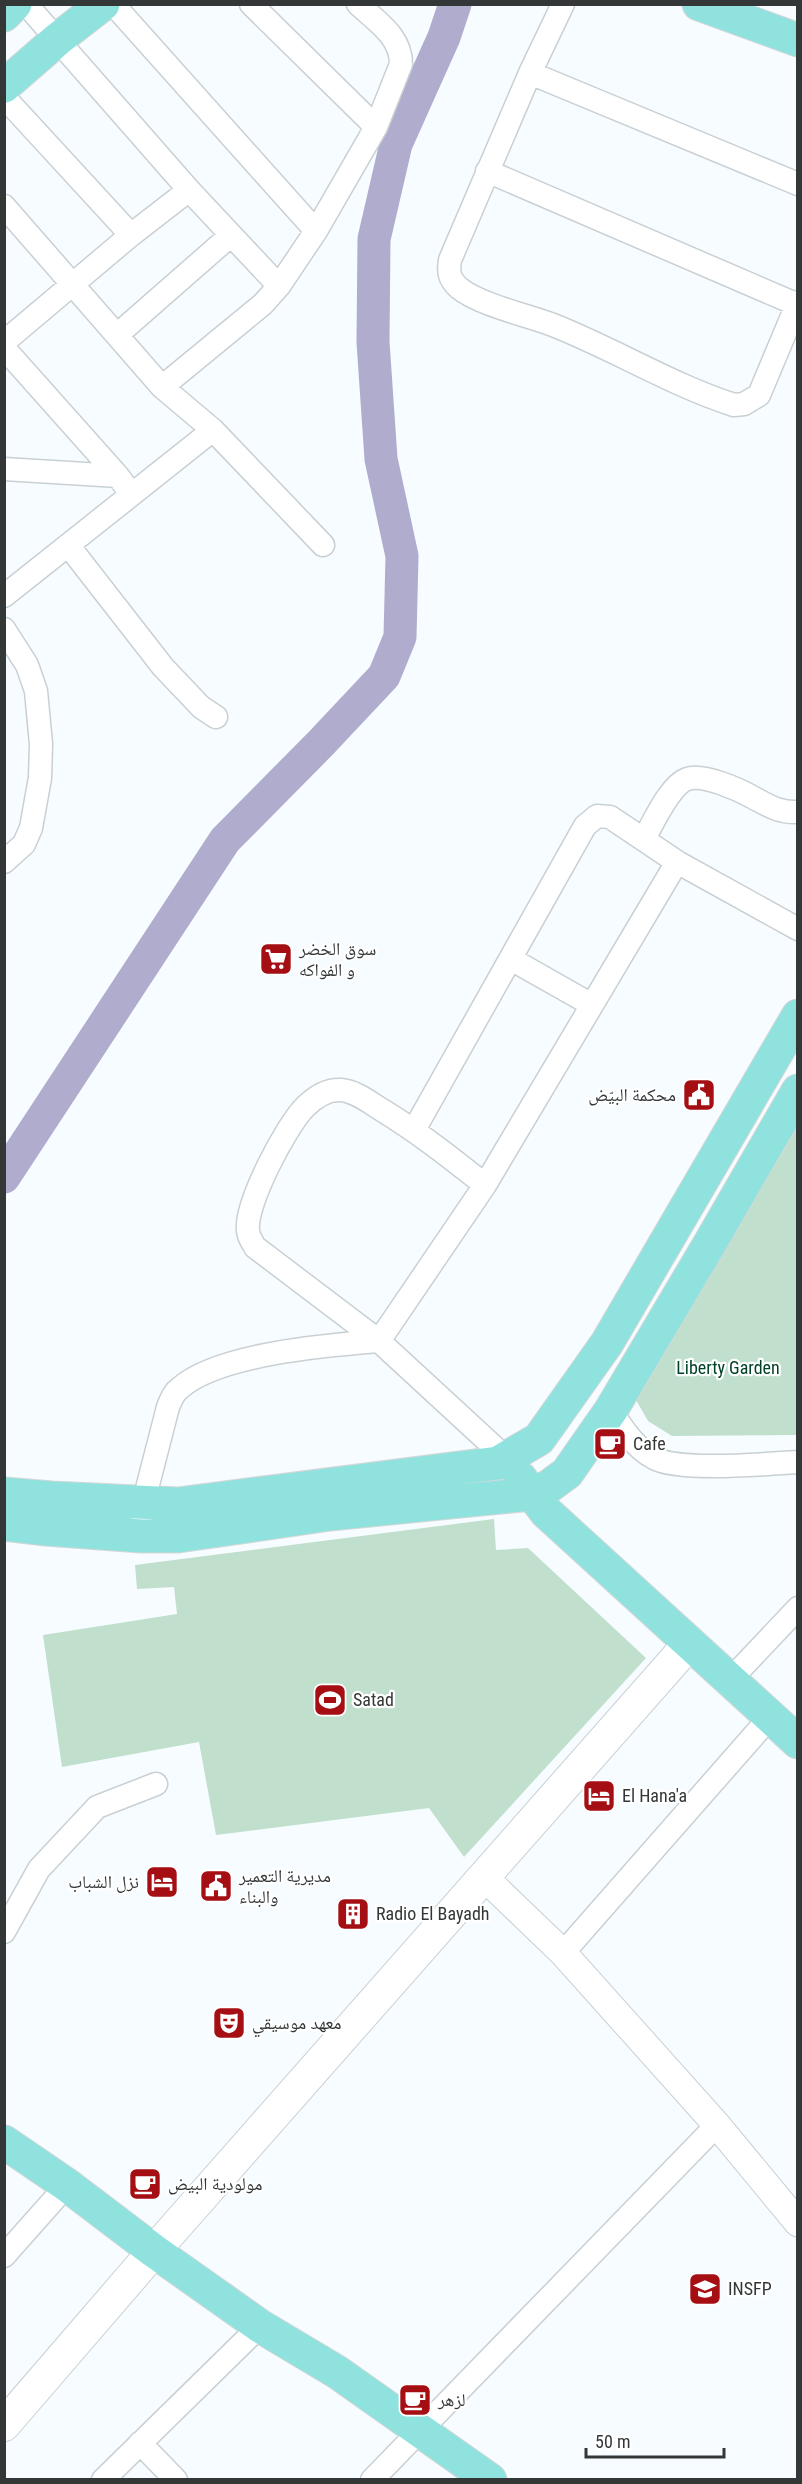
<svg xmlns="http://www.w3.org/2000/svg" width="802" height="2484" font-family="'Roboto Condensed','Noto Naskh Arabic',sans-serif">
	<rect width="100%" height="100%" fill="#f6fcff"/>
	<!-- green -->
	<path fill="#c0e0cd" d="M 797,1120 L 797,1435 L 672,1436 L 648,1421 L 636,1400 Z
		M 494,1519 L 496,1550 L 528,1548 L 646,1658 L 464,1857 L 429,1808 L 216,1835 L 199,1742 L 62,1767 L 43,1635 L 177,1614 L 174,1587 L 137,1589 L 135,1565 Z"/>
	<g fill="none" stroke-linecap="round" stroke-linejoin="round">
		<!-- river -->
		<path stroke="#b0acce" stroke-width="33" d="M 4,1177 L 225,840 L 321,743 L 384,676 L 400,637 L 402,556 L 381,459 L 373,342 L 374,239 L 396,144 L 444,37 L 455,4"/>
		<defs>
			<path id="minor" d="M 26,4 L 189,190 L 279,286
				M 113,4 L 316,231
				M 251,4 L 376,127
				M 563,4 L 530,73 L 450,260 C 448,272 449,279 459,288 C 480,305 527,315 553,325 C 614,349 672,385 734,405 L 744,404 L 759,395 L 798,302
				M 530,73 L 798,184
				M 4,97 L 131,235
				M 487,171 L 798,305
				M 4,206 L 162,387 L 213,430 L 323,545
				M 117,335 L 230,236
				M 4,342 L 131,235 L 189,190
				M 4,348 L 118,476 L 131,494
				M 162,387 L 263,304 L 279,286 L 316,231 L 376,127 L 401,64 C 401,36 377,22 358,4
				M 4,469 L 118,476
				M 68,545 L 163,667 L 201,707 L 216,717
				M 4,596 L 213,430
				M 4,629 L 27,665 L 36,691 L 41,744 L 40,778 L 31,828 L 24,844 L 4,862
				M 644,839 C 653,823 670,785 687,779 C 703,773 740,790 754,798 C 769,806 780,813 798,812
				M 511,959 L 592,1005
				M 414,1130 L 585,826 L 597,816 L 610,817 L 677,862 L 798,929
				M 485,1185 C 451,1158 418,1132 382,1110 C 369,1102 355,1091 341,1090 C 327,1089 314,1098 305,1107 C 286,1126 245,1204 248,1230 C 248,1237 252,1241 255,1247 L 379,1341 L 507,1459
				M 611,1410 C 622,1428 635,1448 654,1458 C 679,1472 766,1464 798,1462
				M 142,1516 L 143,1504 L 168,1407 C 171,1400 173,1393 180,1388 C 218,1354 328,1345 379,1341 L 485,1185 L 677,862
				M 730,1680 L 798,1608
				M 4,1932 L 39,1869 L 97,1807 L 156,1784
				M 563,1953 L 771,1716
				M 4,2256 L 67,2185
				M 140,2443 L 176,2480
				M 103,2480 L 260,2326
				M 372,2480 L 717,2125"/>
			<path id="tertiary" d="M 485,1878 L 563,1953 L 717,2125 L 798,2223"/>
			<path id="secondary" d="M 4,2425 L 154,2251 L 689,1644"/>
			<path id="primary" d="M 699,4 L 798,40
				M 4,15 L 15,4
				M 4,86 L 58,39 L 103,4
				M 520,1478 L 546,1512 L 798,1742
				M 4,1494 L 52,1498 L 178,1504 L 498,1463 L 539,1439 L 607,1343 L 798,1016
				M 4,1524 L 46,1529 L 141,1536 L 178,1536 L 330,1514 L 531,1494 L 548,1487 L 567,1473 L 611,1410 L 709,1245 L 798,1091
				M 4,2142 L 67,2185 L 154,2251 L 260,2326 L 337,2372 L 490,2480"/>
		</defs>
		<!-- minor casing -->
		<use href="#minor" stroke="#c9d0d3" stroke-width="25"/>
		<!-- tertiary casing -->
		<use href="#tertiary" stroke="#c9d0d3" stroke-width="29"/>
		<!-- secondary casing -->
		<use href="#secondary" stroke="#c9d0d3" stroke-width="34"/>
		<!-- primary casing -->
		<use href="#primary" stroke="#d6d7d7" stroke-width="35"/>
		<!-- minor -->
		<use href="#minor" stroke="#fff" stroke-width="22"/>
		<!-- tertiary -->
		<use href="#tertiary" stroke="#fff" stroke-width="27"/>
		<!-- secondary -->
		<use href="#secondary" stroke="#fff" stroke-width="32"/>
		<!-- primary -->
		<use href="#primary" stroke="#90e2df" stroke-width="33"/>
	</g>
	<!-- icons -->
	<defs>
		<symbol id="supermarket-square" viewBox="-11 -11 22 22"><rect x="-9" y="-9" width="18" height="18" rx="4" fill="#a50e13" stroke="#fff"/><path d="M-6-5.5h2.5l.6 2H6L4.5 2H-2.5L-4.4-4H-6ZM-1.5 3.2a1.3 1.3 0 1 0 .1 0ZM3 3.2a1.3 1.3 0 1 0 .1 0Z" fill="#fff"/></symbol>
		<symbol id="civic-square" viewBox="-11 -11 22 22"><rect x="-9" y="-9" width="18" height="18" rx="4" fill="#a50e13" stroke="#fff"/><path d="M-.6-6.5H3V-4.5H.6V-3L4-1V1h2V6H-6V1h2V-1L-.6-3ZM-1.2 2.5V6h2.4V2.5Z" fill="#fff"/></symbol>
		<symbol id="cafe-square" viewBox="-11 -11 22 22"><rect x="-9" y="-9" width="18" height="18" rx="4" fill="#a50e13" stroke="#fff"/><path d="M-5.5-4.5H6V0H3Q3 3.5 0 3.5H-2.5Q-5.5 3.5-5.5 0ZM3-3.2v2h1.7v-2ZM-6 4.5H4V6H-6Z" fill="#fff"/></symbol>
		<symbol id="stadium-square" viewBox="-11 -11 22 22"><rect x="-9" y="-9" width="18" height="18" rx="4" fill="#a50e13" stroke="#fff"/><path d="M0-5a6.5 5 0 1 0 0 10a6.5 5 0 1 0 0-10ZM-3.5-1.8h7v3.6h-7Z" fill="#fff"/></symbol>
		<symbol id="hotel-square" viewBox="-11 -11 22 22"><rect x="-9" y="-9" width="18" height="18" rx="4" fill="#a50e13" stroke="#fff"/><path d="M-6-4.5h1.5V1H6V5H4.5V3h-9V5H-6ZM-4 0a1.8 1.8 0 1 1 3.6 0ZM.5 0V-2.5h3Q6-2.5 6 0Z" fill="#fff"/></symbol>
		<symbol id="building-square" viewBox="-11 -11 22 22"><rect x="-9" y="-9" width="18" height="18" rx="4" fill="#a50e13" stroke="#fff"/><path d="M-4-6H4V6H1V3H-1V6H-4ZM-2.5-4.3h1.7v1.8h-1.7ZM.8-4.3h1.7v1.8H.8ZM-2.5-1h1.7V.8h-1.7ZM.8-1h1.7V.8H.8Z" fill="#fff"/></symbol>
		<symbol id="theatre-square" viewBox="-11 -11 22 22"><rect x="-9" y="-9" width="18" height="18" rx="4" fill="#a50e13" stroke="#fff"/><path d="M-5-5.5Q0-4 5-5.5V0Q5 5 0 6Q-5 5-5 0ZM-3.3-2.5H-1v1.5H-3.3ZM1-2.5H3.3v1.5H1ZM-2.8 1Q0 5.5 2.8 1Z" fill="#fff"/></symbol>
		<symbol id="university-square" viewBox="-11 -11 22 22"><rect x="-9" y="-9" width="18" height="18" rx="4" fill="#a50e13" stroke="#fff"/><path d="M0-5L7-2L0 1L-7-2ZM-4 1L0 2.5L4 1V4Q0 6-4 4Z" fill="#fff"/></symbol>
	</defs>
	<g fill-rule="evenodd">
		<use href="#supermarket-square" x="257" y="940" width="38" height="38"/>
		<use href="#civic-square" x="680" y="1076" width="38" height="38"/>
		<use href="#cafe-square" x="591" y="1425" width="38" height="38"/>
		<use href="#stadium-square" x="311" y="1681" width="38" height="38"/>
		<use href="#hotel-square" x="580" y="1777" width="38" height="38"/>
		<use href="#hotel-square" x="143" y="1863" width="38" height="38"/>
		<use href="#civic-square" x="197" y="1867" width="38" height="38"/>
		<use href="#building-square" x="334" y="1895" width="38" height="38"/>
		<use href="#theatre-square" x="210" y="2004" width="38" height="38"/>
		<use href="#cafe-square" x="126" y="2165" width="38" height="38"/>
		<use href="#university-square" x="686" y="2270" width="38" height="38"/>
		<use href="#cafe-square" x="396" y="2381" width="38" height="38"/>
	</g>
	<g text-anchor="middle" stroke-width="4.5" stroke-linejoin="round" paint-order="stroke">
		<!-- poi labels -->
		<g font-size="18" fill="#343738" stroke="#fff" text-anchor="start">
			<text x="299" y="955">سوق الخضر<tspan x="299" dy="21">و الفواكه</tspan></text>
			<text x="676" y="1101" text-anchor="end">محكمة البيّض</text>
			<text x="633" y="1450">Cafe</text>
			<text x="353" y="1706">Satad</text>
			<text x="622" y="1802">El Hana'a</text>
			<text x="239" y="1882">مديرية التعمير<tspan x="239" dy="21">والبناء</tspan></text>
			<text x="139" y="1888" text-anchor="end">نزل الشباب</text>
			<text x="376" y="1920">Radio El Bayadh</text>
			<text x="252" y="2029">معهد موسيقي</text>
			<text x="168" y="2190">مولودية البيض</text>
			<text x="728" y="2295">INSFP</text>
			<text x="438" y="2406">لزهر</text>
		</g>
		<!-- park labels -->
		<g font-size="18" fill="#004227" stroke="#fff">
			<text x="728" y="1374">Liberty Garden</text>
		</g>
	</g>
	<!-- border -->
	<rect width="802" height="2484" fill="none" stroke="#343738" stroke-width="12"/>
	<!-- scale -->
	<path d="M586 2448v9h138v-9" fill="none" stroke="#343738" stroke-width="3"/>
	<text x="595" y="2448" font-size="18" fill="#343738" stroke="#ffffff" stroke-width="4.5" paint-order="stroke">50 m</text>
</svg>
